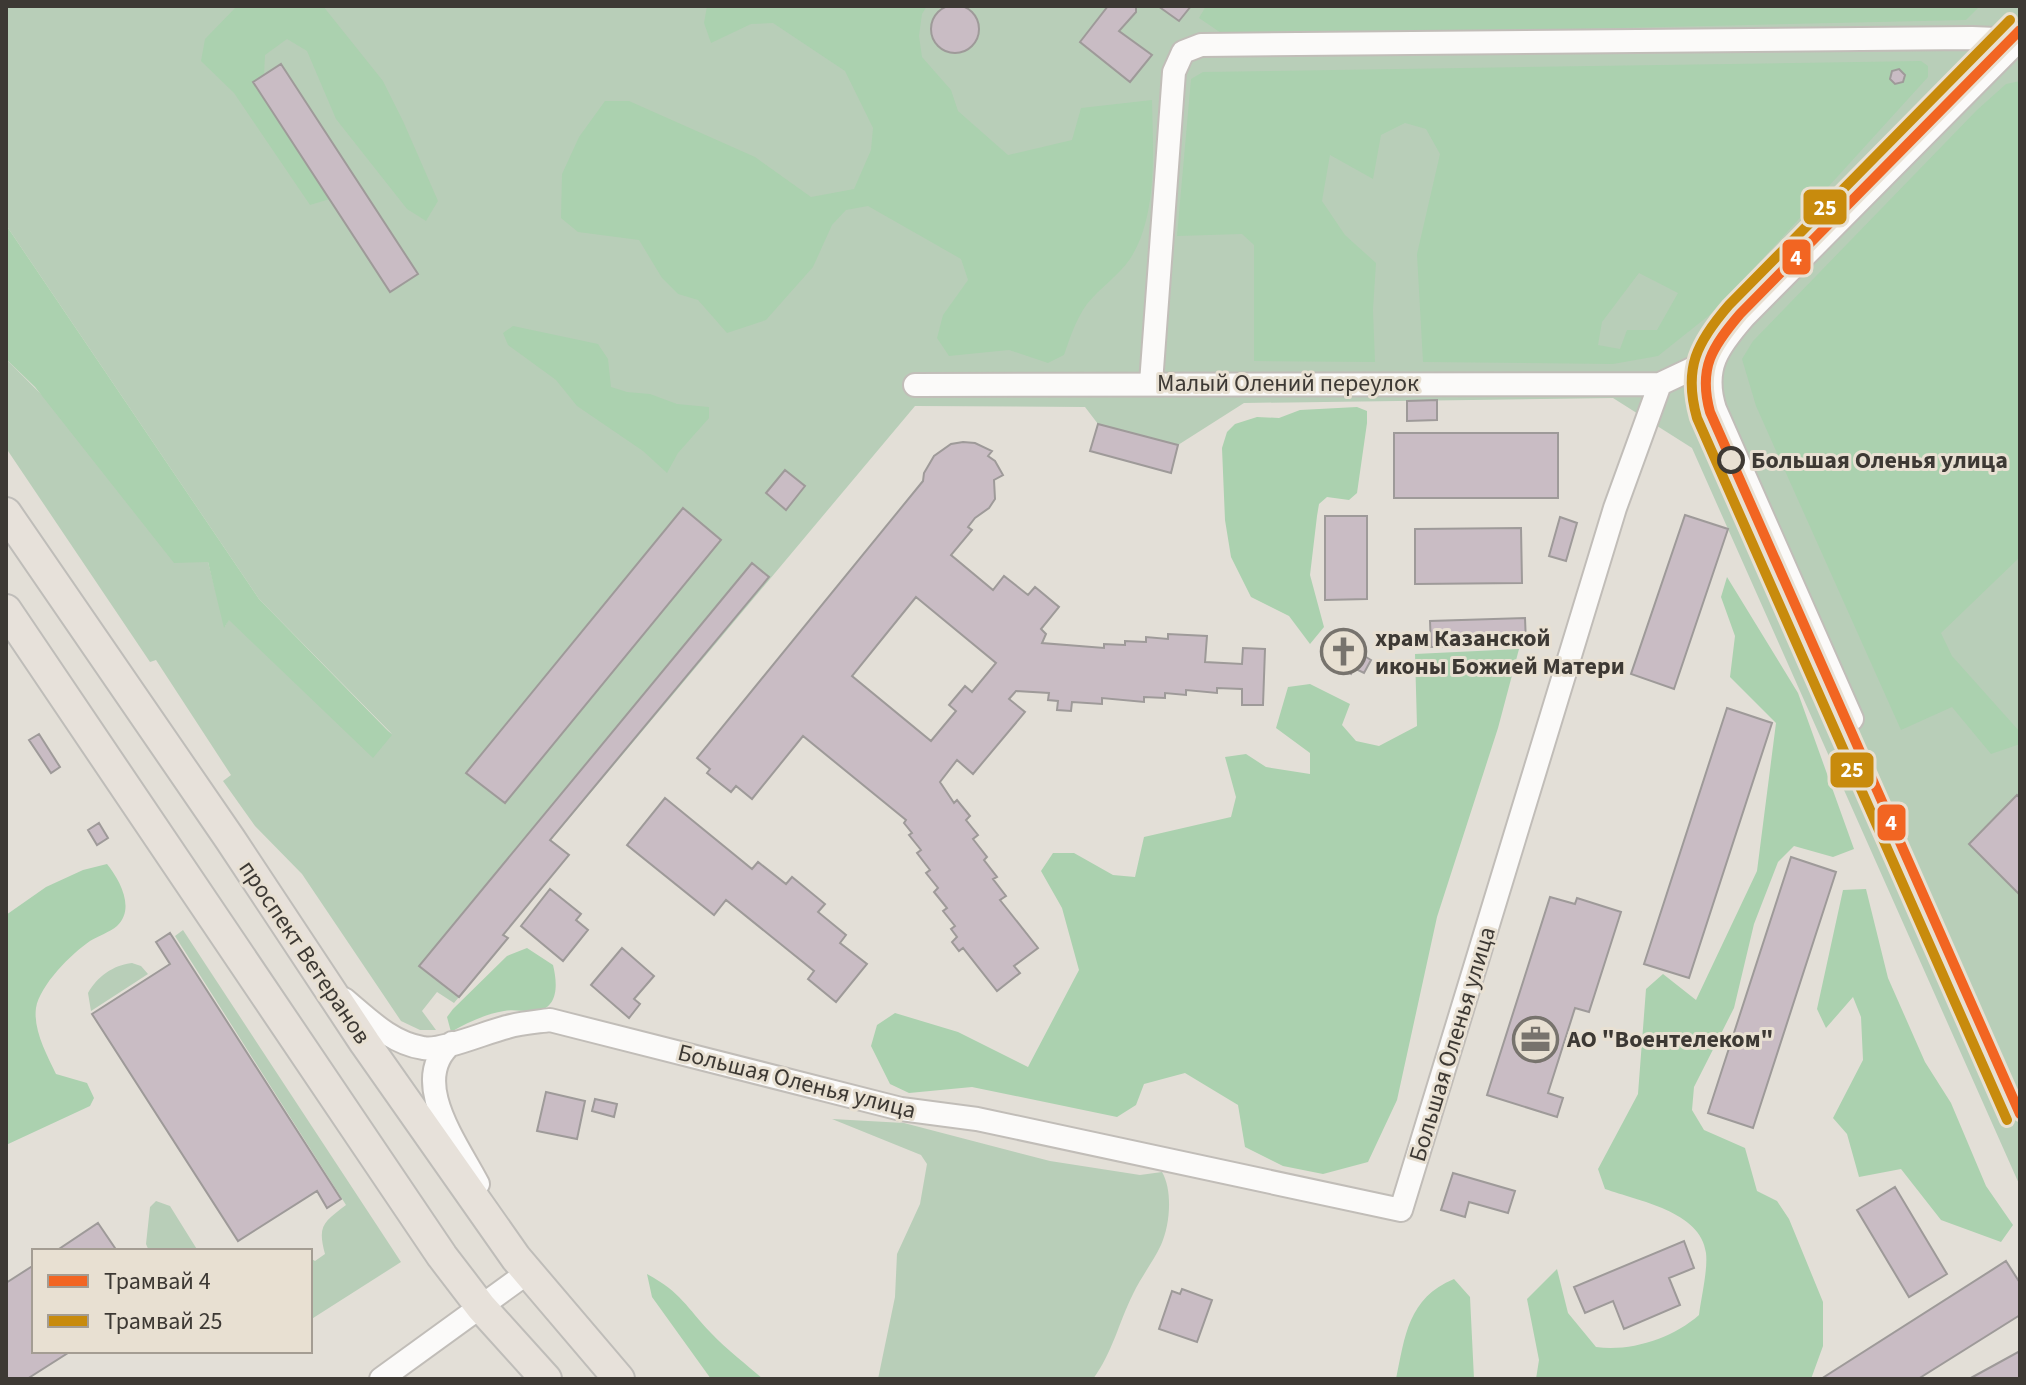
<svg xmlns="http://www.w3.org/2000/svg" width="2026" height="1385" font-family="'Source Sans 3',sans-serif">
	<rect width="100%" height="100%" fill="#e3dfd7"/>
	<!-- green -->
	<path fill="#b8ceb8" d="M 6,6 L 2020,6 L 2020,1186 L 1692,448 L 1613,398 L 1244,403 L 1178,445 L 1098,424 L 1085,407 L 915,406 L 551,840 L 569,855 L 504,934 L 508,938 L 454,1003 L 437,992 L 422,1011 L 436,1030 L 420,1030 L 401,1021 L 302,874 L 255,826 L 223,781 L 231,775 L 156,660 L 150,662 L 6,448 L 6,359 L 208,562 L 225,626 L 229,619 L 392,734 L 259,599 L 6,225 Z
		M 183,930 L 401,1262 L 310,1320 L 310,1258 L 315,1261 L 325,1254 C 317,1225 324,1222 346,1205 L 175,936 Z
		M 132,963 L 141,966 L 148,974 L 91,1011 L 88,993 C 97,977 113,965 132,963 Z
		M 832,1119 L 904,1123 L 1050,1161 L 1140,1175 L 1162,1172 C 1173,1191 1170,1225 1161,1245 C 1153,1262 1141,1277 1133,1294 C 1119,1322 1112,1354 1093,1379 L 878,1379 L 895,1297 L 897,1254 L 920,1204 L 927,1164 L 921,1155 Z
		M 156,1201 L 170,1206 L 198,1251 L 149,1251 L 146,1244 L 150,1207 Z"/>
	<!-- forest -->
	<path fill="#abd1af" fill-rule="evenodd" d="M 237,6 L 323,6 L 383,81 L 403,121 L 438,201 L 426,221 L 407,209 L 336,119 L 307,51 L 287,39 L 265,55 L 263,97 L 330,199 L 310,205 L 234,93 L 201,61 L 205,39 Z
		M 707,6 L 927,6 L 922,14 L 919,36 L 922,57 L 951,90 L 958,111 L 1008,155 L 1072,140 L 1081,108 L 1152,100 C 1153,149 1158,217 1130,259 C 1118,276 1100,288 1087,304 C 1076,319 1070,338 1064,355 L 1048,363 L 1009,350 L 949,356 L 937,338 L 943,315 L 968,280 L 961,259 L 868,206 L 846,210 L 832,225 L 813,267 L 766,320 L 727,333 L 698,300 L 678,294 L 662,278 L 639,240 L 578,232 L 561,218 L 562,174 L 579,137 L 605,101 L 629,101 L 755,157 L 811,197 L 854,189 L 871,150 L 873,128 L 845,71 L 773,23 L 751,24 L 711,43 L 704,23 Z
		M 1206,6 L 1980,6 L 1966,20 L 1227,37 L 1199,18 Z
		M 1921,61 L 1928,66 L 1928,77 L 1717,309 L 1658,356 L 1613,364 L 1423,362 L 1417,254 L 1440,154 L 1426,129 L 1405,123 L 1381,135 L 1373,179 L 1330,155 L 1322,201 L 1345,235 L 1376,263 L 1373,310 L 1375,362 L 1254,361 L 1254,245 L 1242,234 L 1177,236 L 1191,79 L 1203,72 ZM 1639,273 L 1678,293 L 1657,330 L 1627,330 L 1620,349 L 1598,345 L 1602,322 Z
		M 2020,81 L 2020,557 L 1941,633 L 1952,656 L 2020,732 L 2020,744 L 1991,754 L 1952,707 L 1901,730 L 1756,406 L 1742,359 L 1753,341 L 1977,110 L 2006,84 Z
		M 6,225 L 259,599 L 392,735 L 373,758 L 229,620 L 224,628 L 208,562 L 174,563 L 35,387 L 6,359 Z
		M 513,326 L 598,344 L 608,359 L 611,387 L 627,392 L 650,394 L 677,404 L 709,407 L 709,418 L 678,453 L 667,473 L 643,451 L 577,406 L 556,380 L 508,345 L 503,333 Z
		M 1357,407 L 1367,411 L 1367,423 L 1357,493 L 1349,500 L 1327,497 L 1319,504 L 1317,516 L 1310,575 L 1324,627 L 1310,644 L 1289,616 L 1251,597 L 1231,557 L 1225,520 L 1222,448 L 1227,432 L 1235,424 L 1257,417 L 1279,418 L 1300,410 Z
		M 1727,577 L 1798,693 L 1854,849 L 1833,857 L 1794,846 L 1778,862 L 1754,924 L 1734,1008 L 1694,1087 L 1692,1110 L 1704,1130 L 1745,1148 L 1757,1191 L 1777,1201 L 1789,1219 L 1823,1302 L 1823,1346 L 1811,1379 L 1536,1379 L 1539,1360 L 1527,1299 L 1557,1269 L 1568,1313 L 1596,1347 C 1631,1352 1673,1338 1699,1315 C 1701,1298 1708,1270 1706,1253 C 1701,1211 1638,1201 1605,1189 L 1598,1169 L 1638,1094 L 1646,989 L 1663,974 L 1696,1000 L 1757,871 L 1776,723 L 1730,677 L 1735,636 L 1721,597 Z
		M 1519,649 L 1498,728 L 1437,917 L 1397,1100 L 1368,1162 L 1323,1174 L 1283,1166 L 1245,1147 L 1238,1105 L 1185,1073 L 1144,1084 L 1136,1105 L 1117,1117 L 972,1087 L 909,1093 L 890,1084 L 871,1046 L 877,1025 L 895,1013 L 958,1032 L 1028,1067 L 1079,970 L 1062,908 L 1041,871 L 1053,853 L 1074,853 L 1113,875 L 1135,877 L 1144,837 L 1231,817 L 1236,797 L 1225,757 L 1246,754 L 1266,767 L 1310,774 L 1310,753 L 1276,728 L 1288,687 L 1310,684 L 1350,704 L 1342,725 L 1356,741 L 1379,746 L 1417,726 L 1415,654 Z
		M 107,864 C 119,879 136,908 117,926 C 110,932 98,936 90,941 C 71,954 40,985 36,1008 C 33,1030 47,1055 56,1074 L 87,1083 L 94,1098 L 90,1106 L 6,1145 L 6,915 L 46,887 L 83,870 Z
		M 1866,889 L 1888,978 L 1925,1062 L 1951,1103 L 1986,1186 L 2013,1225 L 2001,1242 L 1941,1220 L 1901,1169 L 1859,1177 L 1847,1134 L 1833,1118 L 1863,1060 L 1861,1017 L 1853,997 L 1826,1028 L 1817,1009 L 1843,890 Z
		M 527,948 L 553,965 C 557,981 560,1008 536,1011 C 525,1012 514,1009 504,1011 C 485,1014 467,1023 451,1032 L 447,1017 L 453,1009 L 507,956 Z
		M 647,1274 C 682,1293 686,1307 711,1333 C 727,1350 746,1364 763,1379 L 711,1379 L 652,1297 Z
		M 1454,1279 L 1470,1297 L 1474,1379 L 1396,1379 C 1405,1336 1408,1298 1454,1279 Z"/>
	<!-- building -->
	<path fill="#c9bcc4" stroke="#9e9a99" stroke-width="2" fill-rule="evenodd" d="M931 29a24 24 0 1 1 48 0a24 24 0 1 1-48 0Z
		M 1136,6 L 1136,12 L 1119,31 L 1152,55 L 1130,82 L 1080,42 L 1108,6 Z
		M 1158,6 L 1191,6 L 1179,21 Z
		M 281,64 L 418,274 L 390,292 L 253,82 Z
		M 1899,69 L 1905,75 L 1903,82 L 1895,84 L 1890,79 L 1892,71 Z
		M 1437,400 L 1437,420 L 1407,421 L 1407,401 Z
		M 1098,424 L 1178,445 L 1171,473 L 1090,451 Z
		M 1394,433 L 1558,433 L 1558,498 L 1394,498 Z
		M 963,442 L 975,443 L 992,451 L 988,456 L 995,461 L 1003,475 L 994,480 L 995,499 L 989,508 L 975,518 L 968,527 L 972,530 L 951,555 L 993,590 L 1004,576 L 1028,595 L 1035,587 L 1059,607 L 1041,629 L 1046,634 L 1042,643 L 1104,648 L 1104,644 L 1125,645 L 1125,641 L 1146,642 L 1146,637 L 1168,639 L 1168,634 L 1207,636 L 1205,662 L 1242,664 L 1243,648 L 1265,649 L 1263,705 L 1242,705 L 1242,689 L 1217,688 L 1217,693 L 1186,690 L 1186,695 L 1165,693 L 1165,698 L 1144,697 L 1144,702 L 1102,698 L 1102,704 L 1072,702 L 1071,711 L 1057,710 L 1058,701 L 1048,700 L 1049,693 L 1016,691 L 1009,699 L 1025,712 L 973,774 L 957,760 L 940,782 L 954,803 L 957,800 L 970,816 L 966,820 L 978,835 L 973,839 L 987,857 L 984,860 L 997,877 L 993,879 L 1006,896 L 1000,900 L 1038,948 L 1014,966 L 1020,973 L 997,991 L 963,948 L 959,951 L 952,942 L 957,937 L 951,929 L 955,926 L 943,911 L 947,908 L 934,892 L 938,888 L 926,873 L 930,870 L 917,853 L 921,850 L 909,835 L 912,833 L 904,823 L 906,820 L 803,736 L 752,799 L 736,786 L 731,792 L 707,773 L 710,769 L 697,758 L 923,481 L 924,473 L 934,456 L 951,444 ZM 916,597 L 996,663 L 972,692 L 965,686 L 949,705 L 956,711 L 931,741 L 852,676 Z
		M 785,470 L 805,486 L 786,510 L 766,493 Z
		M 683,508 L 721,540 L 505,803 L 466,773 Z
		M 1685,515 L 1728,529 L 1674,689 L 1631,674 Z
		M 1325,516 L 1367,516 L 1367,599 L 1325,600 Z
		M 1560,517 L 1577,523 L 1566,561 L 1549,556 Z
		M 1521,528 L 1522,583 L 1415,584 L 1415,529 Z
		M 752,563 L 769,577 L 550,840 L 569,855 L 503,935 L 508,938 L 459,997 L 419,966 Z
		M 1525,618 L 1526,643 L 1431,647 L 1430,621 Z
		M 1335,634 L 1364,649 L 1361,654 L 1371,660 L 1364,673 L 1354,668 L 1351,674 L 1322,659 Z
		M 1727,708 L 1772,723 L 1689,978 L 1644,964 Z
		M 39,734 L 60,767 L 51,773 L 29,740 Z
		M 2017,795 L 2020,798 L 2020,895 L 1969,844 Z
		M 665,798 L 752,869 L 758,862 L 786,884 L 792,877 L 825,904 L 818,912 L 846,935 L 840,943 L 867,964 L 836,1002 L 808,979 L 814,971 L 726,900 L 714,915 L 627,845 Z
		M 99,823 L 108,838 L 97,845 L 88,830 Z
		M 1791,857 L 1836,872 L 1753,1128 L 1708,1113 Z
		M 550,889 L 581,914 L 576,920 L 588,930 L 563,961 L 521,926 Z
		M 1550,897 L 1575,904 L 1577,898 L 1621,912 L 1589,1012 L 1575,1008 L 1548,1093 L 1563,1098 L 1557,1117 L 1487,1095 Z
		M 170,933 L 341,1199 L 327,1208 L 317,1191 L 238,1241 L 92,1014 L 170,964 L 156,942 Z
		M 622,948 L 654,976 L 634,999 L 640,1004 L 629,1018 L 591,985 Z
		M 546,1092 L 585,1101 L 577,1139 L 537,1131 Z
		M 595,1099 L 617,1104 L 614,1117 L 592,1111 Z
		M 1453,1173 L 1515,1191 L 1508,1213 L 1469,1202 L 1465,1217 L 1441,1210 Z
		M 1895,1187 L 1947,1274 L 1909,1297 L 1857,1210 Z
		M 98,1223 L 117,1251 L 56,1251 Z
		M 1684,1241 L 1694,1268 L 1669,1278 L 1680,1305 L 1624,1329 L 1613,1301 L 1585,1313 L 1574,1287 Z
		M 2006,1261 L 2020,1283 L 2020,1315 L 1918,1379 L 1821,1379 Z
		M 34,1265 L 34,1351 L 71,1351 L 27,1379 L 6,1379 L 6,1283 Z
		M 1182,1289 L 1212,1300 L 1197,1342 L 1159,1329 L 1172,1291 L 1180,1294 Z
		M 2020,1351 L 2020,1379 L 1969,1379 Z"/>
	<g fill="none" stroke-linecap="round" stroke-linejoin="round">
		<defs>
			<path id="minor" d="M 1151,383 L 1174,72 L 1183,52 L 1201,45 L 1972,38 L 2020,40
				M 915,385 L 1660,384
				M 1852,719 L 1715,409 C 1702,368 1718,347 1744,317 L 2020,39
				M 344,999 C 368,1019 391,1043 423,1048 C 441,1052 486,1032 507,1027 C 521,1023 536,1022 550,1020 L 901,1109 L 977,1119 L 1401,1210 L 1615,508 L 1660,384 L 1713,359
				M 452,1043 C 407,1079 458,1145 478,1184
				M 381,1379 L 527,1273"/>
			<path id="major" d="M 6,513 L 230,839 L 365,1043 L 516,1258 L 619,1379
				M 6,610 L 442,1256 L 481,1307 L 546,1379"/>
		</defs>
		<!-- minor casing -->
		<use href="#minor" stroke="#c1bdb8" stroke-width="26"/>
		<!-- major casing -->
		<use href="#major" stroke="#bfbdb9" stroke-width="34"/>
		<!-- minor -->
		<use href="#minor" stroke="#fbfaf9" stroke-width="22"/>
		<!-- major -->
		<use href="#major" stroke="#e7e1da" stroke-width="30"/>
		<defs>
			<path id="tram-1" d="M 2020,30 L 1740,314 C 1712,347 1698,368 1710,412 L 2020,1114"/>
			<path id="tram-2" d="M 2007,1120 L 1697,418 C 1683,368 1697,342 1729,305 L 2010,20"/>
		</defs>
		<!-- tram-1 casing -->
		<use href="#tram-1" stroke="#e8e0d2" stroke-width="16"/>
		<!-- tram-2 casing -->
		<use href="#tram-2" stroke="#e8e0d2" stroke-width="16"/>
		<!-- tram-1 -->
		<use href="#tram-1" stroke="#f26522" stroke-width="10"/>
		<!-- tram-2 -->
		<use href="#tram-2" stroke="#c88b0d" stroke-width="10"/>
	</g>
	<!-- icons -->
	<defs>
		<symbol id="church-ring" viewBox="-11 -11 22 22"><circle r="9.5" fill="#e8e0d2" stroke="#77736d" stroke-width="1.5"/><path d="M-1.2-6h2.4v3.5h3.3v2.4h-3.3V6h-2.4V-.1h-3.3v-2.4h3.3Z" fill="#77736d"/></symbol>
		<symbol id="office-ring" viewBox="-11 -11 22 22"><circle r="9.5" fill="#e8e0d2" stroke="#77736d" stroke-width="1.5"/><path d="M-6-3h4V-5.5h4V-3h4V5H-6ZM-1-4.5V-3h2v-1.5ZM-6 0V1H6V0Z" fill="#77736d"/></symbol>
	</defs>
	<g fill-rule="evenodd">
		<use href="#church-ring" x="1318" y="626" width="51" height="51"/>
		<use href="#office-ring" x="1510" y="1014" width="51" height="51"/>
	</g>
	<!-- markers -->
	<circle fill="#e8e0d2" stroke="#3d3934" stroke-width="4" cx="1731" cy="460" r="12"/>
	<g text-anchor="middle" stroke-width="6" stroke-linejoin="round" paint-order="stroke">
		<!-- street labels -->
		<g font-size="24" fill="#3d3934" stroke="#e8e0d2">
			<text x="1288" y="391">Малый Олений переулок</text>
			<text transform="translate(305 952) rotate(56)" y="8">проспект Ветеранов</text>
			<text transform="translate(1452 1044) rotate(-73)" y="8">Большая Оленья улица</text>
			<text transform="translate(797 1081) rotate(14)" y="8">Большая Оленья улица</text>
		</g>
		<!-- stop labels -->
		<g font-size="24" font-weight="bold" fill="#3d3934" stroke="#e8e0d2" text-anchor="start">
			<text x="1751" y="468">Большая Оленья улица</text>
		</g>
		<!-- poi labels -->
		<g font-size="24" font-weight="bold" fill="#3d3934" stroke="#e8e0d2" text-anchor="start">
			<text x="1375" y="646">храм Казанской<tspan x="1375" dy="28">иконы Божией Матери</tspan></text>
			<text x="1567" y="1047">АО "Воентелеком"</text>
		</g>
	</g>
	<g stroke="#e8e0d2" stroke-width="3">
		<rect x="1802" y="188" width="46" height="38" rx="8" fill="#c88b0d"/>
		<rect x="1781" y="238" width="31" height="38" rx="8" fill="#f26522"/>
		<rect x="1829" y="751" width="46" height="38" rx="8" fill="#c88b0d"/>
		<rect x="1876" y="803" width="31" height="39" rx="8" fill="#f26522"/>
	</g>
	<g font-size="22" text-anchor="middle" font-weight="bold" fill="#fff">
		<text x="1825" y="215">25</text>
		<text x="1796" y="265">4</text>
		<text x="1852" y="777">25</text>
		<text x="1891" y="830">4</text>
	</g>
	<!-- border -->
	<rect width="2026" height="1385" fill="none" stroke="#3d3934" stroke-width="16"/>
	<!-- legend -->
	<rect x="32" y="1249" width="280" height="104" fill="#e8e0d2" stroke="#a49d93" stroke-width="2"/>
	<rect x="48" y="1275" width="40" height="12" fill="#f26522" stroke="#a49d93" stroke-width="2"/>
	<text x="104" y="1289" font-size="24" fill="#3d3934">Трамвай 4</text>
	<rect x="48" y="1315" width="40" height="12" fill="#c88b0d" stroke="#a49d93" stroke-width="2"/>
	<text x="104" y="1329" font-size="24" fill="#3d3934">Трамвай 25</text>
</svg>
